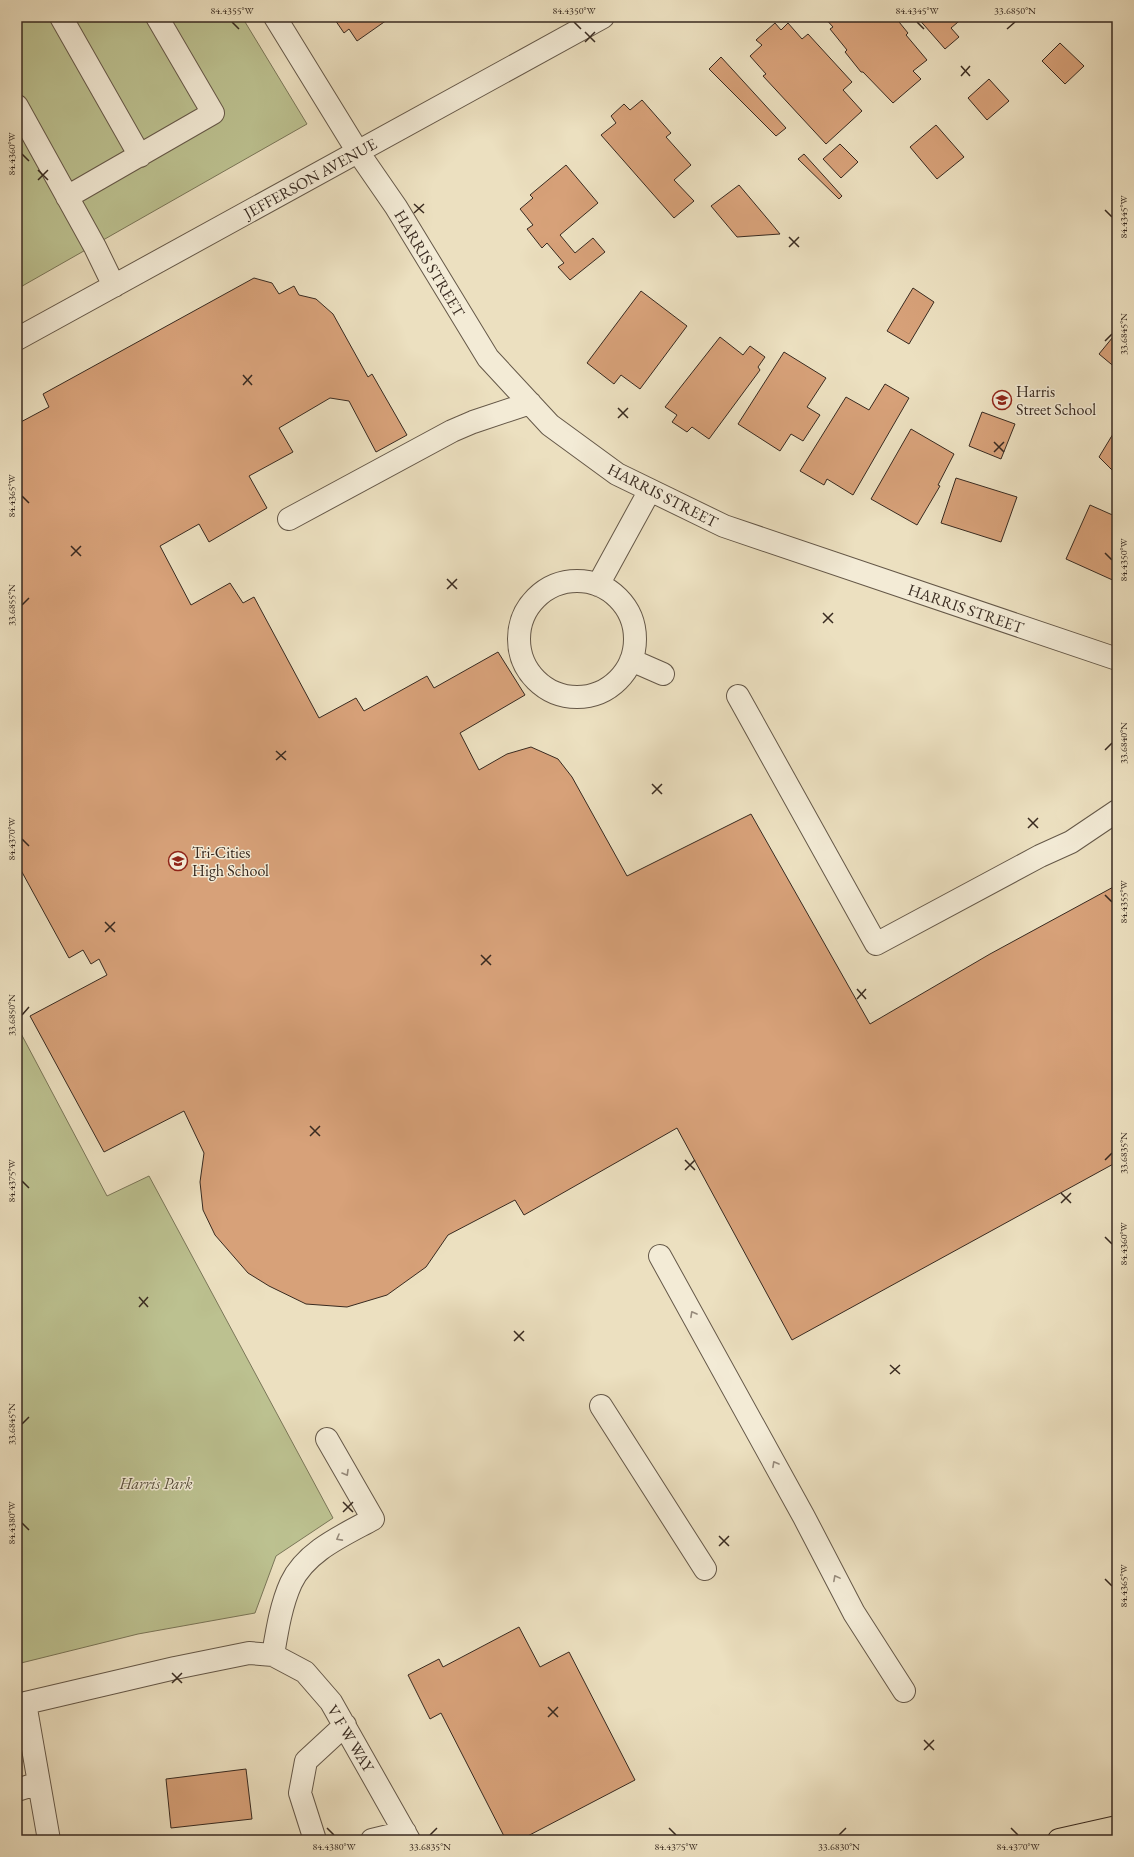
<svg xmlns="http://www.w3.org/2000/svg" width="1134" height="1857" font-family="'EB Garamond',serif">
	<rect width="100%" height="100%" fill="#ece0c0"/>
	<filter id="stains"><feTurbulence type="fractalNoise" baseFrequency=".005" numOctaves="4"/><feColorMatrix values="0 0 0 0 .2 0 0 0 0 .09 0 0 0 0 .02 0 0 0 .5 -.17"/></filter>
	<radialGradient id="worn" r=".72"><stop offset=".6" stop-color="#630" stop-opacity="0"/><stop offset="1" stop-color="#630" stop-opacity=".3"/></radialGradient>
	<!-- green -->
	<path fill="#bcc190" stroke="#7a7658" d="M 17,17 L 242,17 L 307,124 L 17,289 Z
		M 17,1026 L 107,1196 L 149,1176 L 333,1518 L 276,1556 L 255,1613 L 138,1634 L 17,1664 Z"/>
	<!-- building -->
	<path fill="#d7a179" stroke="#382a20" d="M 333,17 L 385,17 L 387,20 L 357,41 L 349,29 L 344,33 Z
		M 824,17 L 895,17 L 908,33 L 906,35 L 927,60 L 913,71 L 921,79 L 893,103 L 863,72 L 861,72 L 845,52 L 847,50 L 830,29 L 833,27 Z
		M 917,17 L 964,17 L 951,28 L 959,37 L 945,49 Z
		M 775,23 L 781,30 L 788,23 L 802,39 L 808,34 L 852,82 L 843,90 L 862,111 L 826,144 L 763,76 L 766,74 L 750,56 L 762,45 L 756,40 Z
		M 1060,43 L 1084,66 L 1065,84 L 1042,61 Z
		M 721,57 L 786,128 L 776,136 L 709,69 Z
		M 989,79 L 1009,101 L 987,120 L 968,98 Z
		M 642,100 L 671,133 L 666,137 L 691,165 L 674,180 L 694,201 L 674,218 L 601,135 L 616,123 L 611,116 L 624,104 L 630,110 Z
		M 936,125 L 964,157 L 937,179 L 910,147 Z
		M 840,144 L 858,162 L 841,178 L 823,159 Z
		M 804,154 L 842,196 L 839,199 L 798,159 Z
		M 566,165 L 598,203 L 560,235 L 575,253 L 593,238 L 605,252 L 570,280 L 558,267 L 564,263 L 547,243 L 542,248 L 527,229 L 533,225 L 520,209 L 533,198 L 530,195 Z
		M 739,185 L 771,223 L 780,234 L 737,237 L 711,206 Z
		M 254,278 L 272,283 L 279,294 L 294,286 L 299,295 L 316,299 L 333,314 L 368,377 L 372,374 L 407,435 L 376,452 L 349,401 L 330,398 L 279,428 L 293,452 L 249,476 L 267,508 L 209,542 L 199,524 L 160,546 L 191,605 L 230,583 L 243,603 L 254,597 L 319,718 L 356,698 L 364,711 L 427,676 L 434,688 L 498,652 L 525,695 L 460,733 L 479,770 L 507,754 L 531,747 L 558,759 L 572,777 L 627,876 L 751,814 L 870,1024 L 990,954 L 1117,885 L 1117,1162 L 792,1340 L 677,1128 L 524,1215 L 515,1200 L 448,1235 L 426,1267 L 387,1295 L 347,1307 L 306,1304 L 269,1286 L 248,1273 L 215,1235 L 203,1210 L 200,1182 L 204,1153 L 184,1111 L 104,1152 L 30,1016 L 107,975 L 99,959 L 91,964 L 83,950 L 69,958 L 17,863 L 17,424 L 49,407 L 43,394 Z
		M 913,288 L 934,302 L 909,344 L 887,331 Z
		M 641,291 L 687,326 L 640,389 L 621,375 L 614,384 L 587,363 Z
		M 1117,332 L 1117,369 L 1099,354 Z
		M 720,337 L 743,355 L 750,346 L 765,357 L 758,367 L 760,370 L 709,439 L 692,427 L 687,432 L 672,422 L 677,415 L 665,407 Z
		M 784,352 L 826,378 L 807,407 L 820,415 L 803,441 L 791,434 L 780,451 L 738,424 Z
		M 885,384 L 909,398 L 853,495 L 827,479 L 824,485 L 800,471 L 846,397 L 869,410 Z
		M 982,412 L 1015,424 L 1001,459 L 969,446 Z
		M 911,429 L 954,454 L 938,485 L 940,486 L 917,525 L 871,499 Z
		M 1116,429 L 1117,430 L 1117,475 L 1099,457 Z
		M 956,478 L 1017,497 L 1001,542 L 941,523 Z
		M 1090,505 L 1117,517 L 1117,582 L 1066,559 Z
		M 519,1627 L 540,1667 L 569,1652 L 635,1780 L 520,1840 L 506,1840 L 441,1713 L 430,1719 L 408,1675 L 439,1659 L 443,1667 Z
		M 246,1769 L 252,1819 L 171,1828 L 166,1779 Z"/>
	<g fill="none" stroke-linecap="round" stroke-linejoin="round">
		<defs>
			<path id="minor" d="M 61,17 L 140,156
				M 275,17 L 358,152 L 396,207 L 488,358 L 550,425 L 617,474 L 724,526 L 1117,659
				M 17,106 L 95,247 L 114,286
				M 67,197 L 213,113 L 157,17
				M 17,339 L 603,17
				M 289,519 L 452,431 L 473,422 L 530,403
				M519 639a58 58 0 1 1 116 0a58 58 0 1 1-116 0Z
				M 598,585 L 650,490
				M 631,660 L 663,674
				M 738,696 L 876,944 L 1040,856 L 1071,842 L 1117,811
				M 660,1256 L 804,1517 L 854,1613 L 904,1691
				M 601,1406 L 705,1569
				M 273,1655 C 277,1631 281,1605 291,1583 C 306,1551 344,1535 373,1519 L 327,1439
				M 25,1703 L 49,1840
				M 17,1705 L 175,1668 L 249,1653 L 273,1655 L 305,1672 L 331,1702 L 409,1840
				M 17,1790 L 39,1783
				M 315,1840 L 300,1793 L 306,1761 L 345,1725
				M 372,1840 L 405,1832"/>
			<path id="major" d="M 1059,1840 L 1117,1827"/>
		</defs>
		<!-- minor casing -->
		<use href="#minor" stroke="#655848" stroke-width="24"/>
		<!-- major casing -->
		<use href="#major" stroke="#382a20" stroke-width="24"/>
		<!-- minor -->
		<use href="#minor" stroke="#f3ebd6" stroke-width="22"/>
		<!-- major -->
		<use href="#major" stroke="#ece0c0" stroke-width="22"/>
	</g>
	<!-- one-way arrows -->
	<defs><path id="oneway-chevron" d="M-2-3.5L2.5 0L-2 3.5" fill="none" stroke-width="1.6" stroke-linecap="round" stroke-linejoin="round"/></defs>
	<g stroke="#968a7b">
		<use href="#oneway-chevron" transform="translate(693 1314) rotate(-119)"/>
		<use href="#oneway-chevron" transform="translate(775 1464) rotate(-119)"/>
		<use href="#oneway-chevron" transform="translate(346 1473) rotate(60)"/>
		<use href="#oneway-chevron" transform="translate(339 1538) rotate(151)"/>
		<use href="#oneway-chevron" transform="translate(836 1578) rotate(-118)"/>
	</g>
	<!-- ticks -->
	<path fill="none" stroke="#382a20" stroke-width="1.5" d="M 232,22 L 239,29M 574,22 L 581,29M 917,22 L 924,29M 1007,29 L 1015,22M 585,32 L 595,42M 585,42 L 595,32M 961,66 L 970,76M 961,76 L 970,66M 22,154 L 29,161M 38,170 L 48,180M 38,180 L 48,170M 414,204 L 424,213M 1105,210 L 1112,217M 414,213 L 424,204M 789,237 L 799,247M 789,247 L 799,237M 1105,341 L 1112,334M 243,375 L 252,385M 243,385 L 252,375M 618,408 L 628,418M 618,418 L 628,408M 994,442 L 1004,452M 994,452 L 1004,442M 22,496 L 29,503M 71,546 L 81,556M 1105,553 L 1112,560M 71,556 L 81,546M 447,579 L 457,589M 447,589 L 457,579M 22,605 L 29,598M 823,613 L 833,623M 823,623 L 833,613M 1105,750 L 1112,743M 276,751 L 286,760M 276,760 L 286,751M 652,784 L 662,794M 652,794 L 662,784M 1028,818 L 1038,828M 1028,828 L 1038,818M 22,839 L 29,846M 1105,895 L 1112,902M 105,922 L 115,932M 105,932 L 115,922M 481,955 L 491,965M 481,965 L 491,955M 857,989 L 866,999M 857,999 L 866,989M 22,1015 L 29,1007M 310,1126 L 320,1136M 310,1136 L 320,1126M 685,1160 L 695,1170M 1105,1160 L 1112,1153M 685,1170 L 695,1160M 22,1181 L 29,1188M 1061,1193 L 1071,1203M 1061,1203 L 1071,1193M 1105,1237 L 1112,1244M 139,1297 L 148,1307M 139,1307 L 148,1297M 514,1331 L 524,1341M 514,1341 L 524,1331M 890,1365 L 900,1374M 890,1374 L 900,1365M 22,1424 L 29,1417M 343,1502 L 353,1512M 343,1512 L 353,1502M 22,1523 L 29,1530M 719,1536 L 729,1546M 719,1546 L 729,1536M 1105,1579 L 1112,1586M 172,1673 L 182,1683M 172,1683 L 182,1673M 548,1707 L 558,1717M 548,1717 L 558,1707M 924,1740 L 934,1750M 924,1750 L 934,1740M 327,1828 L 334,1835M 669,1828 L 676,1835M 1011,1828 L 1018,1835M 430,1835 L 437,1828M 839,1835 L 846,1828"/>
	<!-- icons -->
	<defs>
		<symbol id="school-ring" viewBox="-11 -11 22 22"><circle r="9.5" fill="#f3ebd6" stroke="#8f2418" stroke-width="1.5"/><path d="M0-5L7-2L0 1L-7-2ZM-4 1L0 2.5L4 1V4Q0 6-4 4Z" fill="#8f2418"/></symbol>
	</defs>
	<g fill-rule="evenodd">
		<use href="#school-ring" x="991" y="389" width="22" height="22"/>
		<use href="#school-ring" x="167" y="850" width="22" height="22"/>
	</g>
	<g text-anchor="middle" stroke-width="3" stroke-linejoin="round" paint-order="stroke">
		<!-- street labels -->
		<g font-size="16" fill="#382a20" stroke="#f3ebd6">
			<text transform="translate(310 178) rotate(-29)" y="6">JEFFERSON AVENUE</text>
			<text transform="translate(430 263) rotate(59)" y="6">HARRIS STREET</text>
			<text transform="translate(663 495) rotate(27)" y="6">HARRIS STREET</text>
			<text transform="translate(966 608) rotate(19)" y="6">HARRIS STREET</text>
			<text transform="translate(351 1738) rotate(59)" y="6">V F W WAY</text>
		</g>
		<!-- poi labels -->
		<g font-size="16" fill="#382a20" stroke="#f3ebd6" text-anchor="start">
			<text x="1016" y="397">Harris<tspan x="1016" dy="18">Street School</tspan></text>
			<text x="192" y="858">Tri-Cities<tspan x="192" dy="18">High School</tspan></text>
		</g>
		<!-- park labels -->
		<g font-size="16" font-style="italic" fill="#59503c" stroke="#f3ebd6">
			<text x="156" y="1489">Harris Park</text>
		</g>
	</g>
	<!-- margin -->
	<rect width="1134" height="1857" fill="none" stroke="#ece0c0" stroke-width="44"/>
	<rect x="22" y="22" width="1090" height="1813" fill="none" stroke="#382a20" stroke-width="1.5"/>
	<g font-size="10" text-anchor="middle" fill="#382a20">
		<text x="232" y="14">84.4355°W</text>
		<text x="574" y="14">84.4350°W</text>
		<text x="917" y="14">84.4345°W</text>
		<text x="1015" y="14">33.6850°N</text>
		<text transform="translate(11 154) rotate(-90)" y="4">84.4360°W</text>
		<text transform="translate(1123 217) rotate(-90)" y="4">84.4345°W</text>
		<text transform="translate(1123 334) rotate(-90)" y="4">33.6845°N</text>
		<text transform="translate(11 496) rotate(-90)" y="4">84.4365°W</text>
		<text transform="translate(1123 560) rotate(-90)" y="4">84.4350°W</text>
		<text transform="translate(11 605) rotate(-90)" y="4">33.6855°N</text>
		<text transform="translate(1123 743) rotate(-90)" y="4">33.6840°N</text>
		<text transform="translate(11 839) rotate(-90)" y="4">84.4370°W</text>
		<text transform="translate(1123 902) rotate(-90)" y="4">84.4355°W</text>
		<text transform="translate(11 1015) rotate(-90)" y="4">33.6850°N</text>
		<text transform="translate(1123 1153) rotate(-90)" y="4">33.6835°N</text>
		<text transform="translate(11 1181) rotate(-90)" y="4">84.4375°W</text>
		<text transform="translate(1123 1244) rotate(-90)" y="4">84.4360°W</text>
		<text transform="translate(11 1424) rotate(-90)" y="4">33.6845°N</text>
		<text transform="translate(11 1523) rotate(-90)" y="4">84.4380°W</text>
		<text transform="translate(1123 1586) rotate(-90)" y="4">84.4365°W</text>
		<text x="334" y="1850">84.4380°W</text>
		<text x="430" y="1850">33.6835°N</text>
		<text x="676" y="1850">84.4375°W</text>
		<text x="839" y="1850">33.6830°N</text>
		<text x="1018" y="1850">84.4370°W</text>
	</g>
	<rect width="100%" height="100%" filter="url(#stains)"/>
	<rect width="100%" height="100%" fill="url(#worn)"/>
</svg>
